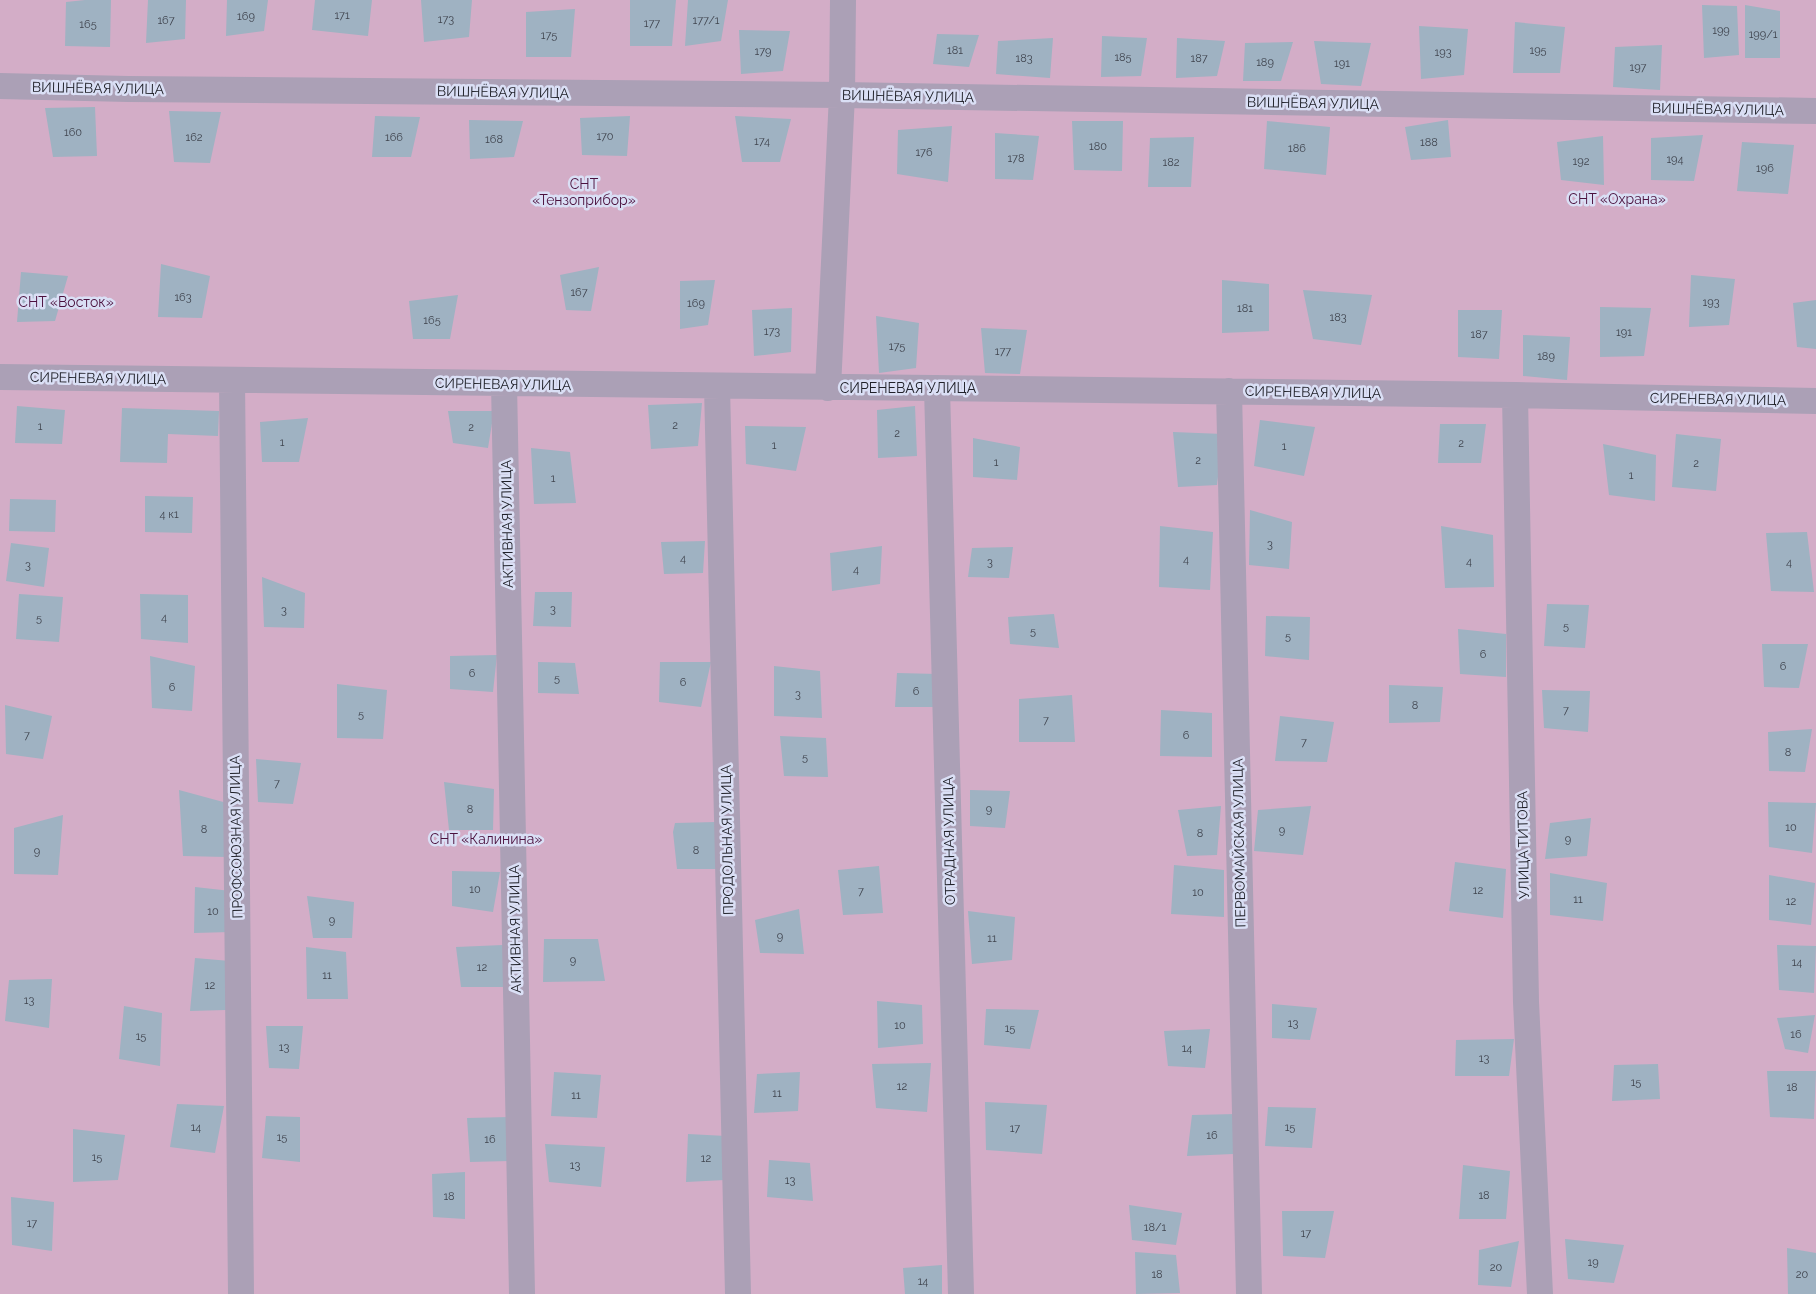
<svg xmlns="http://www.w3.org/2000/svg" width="1816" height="1294" font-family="Raleway,sans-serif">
	<rect width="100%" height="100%" fill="#dadff5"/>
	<!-- green -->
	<path fill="#d3adc7" d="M 0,0 L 1816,0 L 1816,1294 L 0,1294 Z"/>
	<!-- building -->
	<path fill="#9fb2c2" d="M 85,0 L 111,0 L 110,47 L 65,46 L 66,2 Z
		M 148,0 L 186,0 L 185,39 L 146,43 Z
		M 227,0 L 268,0 L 264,31 L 226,36 Z
		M 315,0 L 372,0 L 368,36 L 312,30 Z
		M 421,0 L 472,0 L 469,37 L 424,42 Z
		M 630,0 L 676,0 L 672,46 L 630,46 Z
		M 688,0 L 728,0 L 721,41 L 685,46 Z
		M 1702,5 L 1737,6 L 1739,55 L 1704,58 Z
		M 1745,5 L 1780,11 L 1780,58 L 1745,58 Z
		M 575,9 L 571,57 L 526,57 L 526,12 Z
		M 1515,22 L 1565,27 L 1560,73 L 1513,73 Z
		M 1419,26 L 1468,29 L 1464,75 L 1421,79 Z
		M 739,30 L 790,31 L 783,71 L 741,74 Z
		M 937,34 L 979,35 L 969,67 L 933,64 Z
		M 1102,36 L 1147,38 L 1141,76 L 1101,77 Z
		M 1053,38 L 1050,78 L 996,74 L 998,41 Z
		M 1177,38 L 1225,41 L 1217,76 L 1176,78 Z
		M 1314,41 L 1371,43 L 1361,86 L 1321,84 Z
		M 1293,42 L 1281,81 L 1243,81 L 1245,43 Z
		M 1662,45 L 1660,90 L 1613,87 L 1615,47 Z
		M 95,107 L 97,156 L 53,157 L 45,108 Z
		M 169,111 L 221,112 L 210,163 L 174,162 Z
		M 375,116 L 420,117 L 411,157 L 372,157 Z
		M 630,116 L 627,156 L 582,155 L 580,118 Z
		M 735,116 L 791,119 L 780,162 L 742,162 Z
		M 469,120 L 523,121 L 514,157 L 470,159 Z
		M 1448,120 L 1451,157 L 1411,160 L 1405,127 Z
		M 1072,121 L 1123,121 L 1122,171 L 1074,170 Z
		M 1267,121 L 1330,127 L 1326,175 L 1264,169 Z
		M 952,126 L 948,182 L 897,174 L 898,130 Z
		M 995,133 L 1039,136 L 1033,180 L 995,179 Z
		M 1703,135 L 1694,181 L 1651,180 L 1651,138 Z
		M 1603,136 L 1604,185 L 1561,180 L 1557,142 Z
		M 1194,137 L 1191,187 L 1148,187 L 1150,138 Z
		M 1742,142 L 1794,145 L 1788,194 L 1737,191 Z
		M 161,264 L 210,276 L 202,318 L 158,317 Z
		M 599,267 L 591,311 L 566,310 L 560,275 Z
		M 21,272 L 68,276 L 55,321 L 17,322 Z
		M 1691,275 L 1735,279 L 1729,325 L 1689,327 Z
		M 715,280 L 708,325 L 680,329 L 680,281 Z
		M 1222,280 L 1269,284 L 1269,331 L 1222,333 Z
		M 1303,290 L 1372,295 L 1361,345 L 1313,339 Z
		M 458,295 L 450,339 L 413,339 L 409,301 Z
		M 1816,300 L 1816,349 L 1797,347 L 1793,303 Z
		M 1600,307 L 1651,308 L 1644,356 L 1600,357 Z
		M 792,308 L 791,352 L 754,356 L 752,310 Z
		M 1458,310 L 1502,310 L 1499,359 L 1458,357 Z
		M 876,316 L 919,323 L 916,368 L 879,373 Z
		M 981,328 L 1027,330 L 1020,374 L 985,373 Z
		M 1523,335 L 1570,337 L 1567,380 L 1523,376 Z
		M 702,403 L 698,446 L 651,449 L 648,405 Z
		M 17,406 L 65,410 L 62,444 L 15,443 Z
		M 915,406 L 917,456 L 878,458 L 877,410 Z
		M 122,408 L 219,411 L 218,436 L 168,434 L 167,463 L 120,462 Z
		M 448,411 L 494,411 L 488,448 L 453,443 Z
		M 308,418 L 299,462 L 262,462 L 260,422 Z
		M 1260,420 L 1315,427 L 1304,476 L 1254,466 Z
		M 1440,424 L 1486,424 L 1481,463 L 1438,463 Z
		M 745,426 L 806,427 L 796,471 L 746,464 Z
		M 1173,432 L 1223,434 L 1217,485 L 1178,487 Z
		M 1676,434 L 1721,439 L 1716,491 L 1672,487 Z
		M 973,438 L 1020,447 L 1017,480 L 973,477 Z
		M 1603,444 L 1656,455 L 1655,501 L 1609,495 Z
		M 531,448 L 570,452 L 576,503 L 534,504 Z
		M 145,496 L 193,497 L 192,533 L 145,532 Z
		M 10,499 L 56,500 L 55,532 L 9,531 Z
		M 1250,510 L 1292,522 L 1289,569 L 1249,565 Z
		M 1160,526 L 1213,532 L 1210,590 L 1159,587 Z
		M 1441,526 L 1493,535 L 1494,587 L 1445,588 Z
		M 1807,532 L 1814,592 L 1771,591 L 1766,533 Z
		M 705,541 L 703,573 L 664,574 L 661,542 Z
		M 11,543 L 49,548 L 44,587 L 6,581 Z
		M 882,546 L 880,584 L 832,591 L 830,553 Z
		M 1013,547 L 1009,578 L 968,577 L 972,548 Z
		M 262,577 L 305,593 L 304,628 L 264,627 Z
		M 535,592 L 572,592 L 571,627 L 533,626 Z
		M 19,594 L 63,597 L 59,642 L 16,639 Z
		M 140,594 L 188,595 L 188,643 L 141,639 Z
		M 1547,604 L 1589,605 L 1585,648 L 1544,646 Z
		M 1054,614 L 1059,648 L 1010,644 L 1008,617 Z
		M 1266,616 L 1310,617 L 1309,660 L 1265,656 Z
		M 1458,629 L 1506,634 L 1506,677 L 1460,674 Z
		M 1762,644 L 1808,644 L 1799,688 L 1764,687 Z
		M 497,655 L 493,692 L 450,689 L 450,656 Z
		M 150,656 L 195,666 L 192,711 L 152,708 Z
		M 538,662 L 575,663 L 579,694 L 538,693 Z
		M 660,662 L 711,662 L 701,707 L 659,702 Z
		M 774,666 L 820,671 L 822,718 L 774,716 Z
		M 897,673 L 938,674 L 933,707 L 895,707 Z
		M 337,684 L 387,690 L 383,739 L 337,738 Z
		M 1389,685 L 1443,687 L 1440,722 L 1389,723 Z
		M 1542,690 L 1590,691 L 1588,732 L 1544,728 Z
		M 1072,695 L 1075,742 L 1019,742 L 1019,699 Z
		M 5,705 L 52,716 L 43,759 L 6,754 Z
		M 1161,710 L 1212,713 L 1212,757 L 1160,756 Z
		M 1280,716 L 1334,722 L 1327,762 L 1275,761 Z
		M 1812,729 L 1805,772 L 1769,771 L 1768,732 Z
		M 780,736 L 826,738 L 828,777 L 784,776 Z
		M 256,759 L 301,763 L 293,804 L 258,802 Z
		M 444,782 L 494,789 L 493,830 L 449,830 Z
		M 179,790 L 227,803 L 226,857 L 183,856 Z
		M 970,790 L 1010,791 L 1005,828 L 970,826 Z
		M 1768,802 L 1816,803 L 1812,853 L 1769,847 Z
		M 1221,806 L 1217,855 L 1187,856 L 1178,810 Z
		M 1311,806 L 1303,855 L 1254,851 L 1258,810 Z
		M 63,815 L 58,875 L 14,874 L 14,828 Z
		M 1591,818 L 1587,856 L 1545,859 L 1550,823 Z
		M 716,822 L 717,869 L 677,869 L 673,832 L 675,823 Z
		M 1455,862 L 1506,869 L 1503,918 L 1449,911 Z
		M 1174,865 L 1224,870 L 1224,917 L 1171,914 Z
		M 879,866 L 883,913 L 843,915 L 838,870 Z
		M 452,871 L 500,872 L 493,912 L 452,906 Z
		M 1550,873 L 1607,883 L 1603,921 L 1550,915 Z
		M 1769,875 L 1815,883 L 1811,925 L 1769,920 Z
		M 195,887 L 231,891 L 231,932 L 194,933 Z
		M 307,896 L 354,902 L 352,938 L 313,938 Z
		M 799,909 L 804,954 L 760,953 L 755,920 Z
		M 968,911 L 1015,917 L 1012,960 L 972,964 Z
		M 544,939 L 598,939 L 605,981 L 543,982 Z
		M 503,945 L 507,987 L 461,987 L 456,947 Z
		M 1777,945 L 1816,946 L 1814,993 L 1779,990 Z
		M 306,947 L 346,952 L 348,999 L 307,999 Z
		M 195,958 L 230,961 L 226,1010 L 190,1011 Z
		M 52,979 L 49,1028 L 5,1021 L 9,980 Z
		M 877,1001 L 922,1005 L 923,1044 L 878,1048 Z
		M 1272,1004 L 1317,1008 L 1310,1040 L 1272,1038 Z
		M 124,1006 L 162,1013 L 160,1066 L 119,1059 Z
		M 986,1009 L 1039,1010 L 1030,1049 L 984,1045 Z
		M 1815,1015 L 1808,1053 L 1785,1049 L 1777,1018 Z
		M 266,1026 L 303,1026 L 299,1069 L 269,1068 Z
		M 1210,1029 L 1205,1068 L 1168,1066 L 1164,1031 Z
		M 1514,1039 L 1509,1076 L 1455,1076 L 1456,1040 Z
		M 931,1063 L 927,1112 L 876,1108 L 872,1064 Z
		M 1658,1064 L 1660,1099 L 1612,1101 L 1614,1065 Z
		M 1767,1071 L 1816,1071 L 1814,1119 L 1770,1117 Z
		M 554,1072 L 601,1075 L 597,1118 L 551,1116 Z
		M 800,1072 L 798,1111 L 754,1113 L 757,1074 Z
		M 985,1102 L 1047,1105 L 1042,1154 L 986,1150 Z
		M 177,1104 L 224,1106 L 215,1153 L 170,1147 Z
		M 1268,1107 L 1316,1108 L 1312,1148 L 1265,1146 Z
		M 1237,1114 L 1233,1154 L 1187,1156 L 1192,1115 Z
		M 266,1116 L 300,1117 L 300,1162 L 262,1158 Z
		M 513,1117 L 509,1161 L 470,1162 L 467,1118 Z
		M 73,1129 L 125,1135 L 118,1180 L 73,1182 Z
		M 688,1134 L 726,1136 L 725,1180 L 686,1182 Z
		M 545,1144 L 605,1147 L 601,1187 L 549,1182 Z
		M 769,1160 L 810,1163 L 813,1201 L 767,1197 Z
		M 1463,1165 L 1510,1171 L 1506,1219 L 1459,1219 Z
		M 465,1172 L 465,1219 L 433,1217 L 432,1174 Z
		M 11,1197 L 54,1202 L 52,1251 L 12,1245 Z
		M 1129,1205 L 1182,1213 L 1176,1245 L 1132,1240 Z
		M 1282,1211 L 1334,1211 L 1325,1258 L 1283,1256 Z
		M 1565,1239 L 1624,1245 L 1614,1283 L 1568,1279 Z
		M 1519,1241 L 1511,1287 L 1478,1285 L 1479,1250 Z
		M 1787,1248 L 1816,1253 L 1816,1294 L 1788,1294 Z
		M 1135,1252 L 1176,1255 L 1180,1293 L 1136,1294 Z
		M 942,1265 L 942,1294 L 905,1294 L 903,1268 Z"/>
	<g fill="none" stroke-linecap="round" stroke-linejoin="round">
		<!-- minor -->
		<path stroke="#aba0b6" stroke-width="26" d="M 0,86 L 128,89 L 842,95 L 1816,111
			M 0,377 L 1515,395 L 1816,401
			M 232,380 L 241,1294
			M 504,384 L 522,1294
			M 717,386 L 738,1294
			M 828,388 L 842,95 L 843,0
			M 937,388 L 961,1294
			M 1229,391 L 1249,1294
			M 1515,395 L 1526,1002 L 1540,1294"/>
	</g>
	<g text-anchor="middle" stroke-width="5" stroke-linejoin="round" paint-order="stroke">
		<!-- number labels -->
		<g font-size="11" fill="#40454f">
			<text x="342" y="19">171</text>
			<text x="246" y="20">169</text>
			<text x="446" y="23">173</text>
			<text x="166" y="24">167</text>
			<text x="706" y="24">177/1</text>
			<text x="652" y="27">177</text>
			<text x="88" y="28">165</text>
			<text x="1721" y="34">199</text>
			<text x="1763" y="38">199/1</text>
			<text x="549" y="39">175</text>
			<text x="955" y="54">181</text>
			<text x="1538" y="54">195</text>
			<text x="763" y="55">179</text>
			<text x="1443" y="56">193</text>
			<text x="1123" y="61">185</text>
			<text x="1024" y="62">183</text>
			<text x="1199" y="62">187</text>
			<text x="1265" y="66">189</text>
			<text x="1342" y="67">191</text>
			<text x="1638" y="71">197</text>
			<text x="73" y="136">160</text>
			<text x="605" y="140">170</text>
			<text x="194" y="141">162</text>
			<text x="394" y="141">166</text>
			<text x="494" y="143">168</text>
			<text x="762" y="145">174</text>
			<text x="1429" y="146">188</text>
			<text x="1098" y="150">180</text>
			<text x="1297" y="152">186</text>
			<text x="924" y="156">176</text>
			<text x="1016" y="162">178</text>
			<text x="1675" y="163">194</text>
			<text x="1581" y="165">192</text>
			<text x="1171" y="166">182</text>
			<text x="1765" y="172">196</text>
			<text x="579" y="296">167</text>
			<text x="183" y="301">163</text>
			<text x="1711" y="306">193</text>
			<text x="696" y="307">169</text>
			<text x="1245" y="312">181</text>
			<text x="1338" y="321">183</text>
			<text x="432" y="324">165</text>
			<text x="772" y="335">173</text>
			<text x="1624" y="336">191</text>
			<text x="1479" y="338">187</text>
			<text x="897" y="350">175</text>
			<text x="1003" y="355">177</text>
			<text x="1546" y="360">189</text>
			<text x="675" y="429">2</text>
			<text x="40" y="430">1</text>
			<text x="471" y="431">2</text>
			<text x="897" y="437">2</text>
			<text x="282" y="446">1</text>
			<text x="1461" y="447">2</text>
			<text x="774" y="449">1</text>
			<text x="1284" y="450">1</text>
			<text x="1198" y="464">2</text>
			<text x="996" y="466">1</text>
			<text x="1696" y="467">2</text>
			<text x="1631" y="479">1</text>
			<text x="553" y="482">1</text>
			<text x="169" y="518">4 к1</text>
			<text x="1270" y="548">3</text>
			<text x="683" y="562">4</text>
			<text x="1186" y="563">4</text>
			<text x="1469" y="565">4</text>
			<text x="990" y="566">3</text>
			<text x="1789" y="566">4</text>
			<text x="28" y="569">3</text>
			<text x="856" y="573">4</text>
			<text x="553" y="613">3</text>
			<text x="284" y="614">3</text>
			<text x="164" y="621">4</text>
			<text x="39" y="622">5</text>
			<text x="1566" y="630">5</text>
			<text x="1033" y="635">5</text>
			<text x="1288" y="640">5</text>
			<text x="1483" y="658">6</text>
			<text x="1783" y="670">6</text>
			<text x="472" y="677">6</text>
			<text x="557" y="682">5</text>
			<text x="683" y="686">6</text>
			<text x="172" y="691">6</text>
			<text x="916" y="695">6</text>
			<text x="798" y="698">3</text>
			<text x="1415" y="709">8</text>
			<text x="1566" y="714">7</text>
			<text x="361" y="718">5</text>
			<text x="1046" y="724">7</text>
			<text x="27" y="739">7</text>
			<text x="1186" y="739">6</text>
			<text x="1304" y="746">7</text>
			<text x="1788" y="756">8</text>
			<text x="805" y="761">5</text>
			<text x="277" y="787">7</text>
			<text x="470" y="813">8</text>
			<text x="989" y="813">9</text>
			<text x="1791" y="831">10</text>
			<text x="204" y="833">8</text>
			<text x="1282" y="834">9</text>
			<text x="1200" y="837">8</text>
			<text x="1568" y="843">9</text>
			<text x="696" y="854">8</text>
			<text x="37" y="855">9</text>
			<text x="475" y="893">10</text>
			<text x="1478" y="894">12</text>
			<text x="861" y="895">7</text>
			<text x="1198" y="896">10</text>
			<text x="1578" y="903">11</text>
			<text x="1791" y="905">12</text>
			<text x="213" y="915">10</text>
			<text x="332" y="924">9</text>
			<text x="780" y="940">9</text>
			<text x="992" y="942">11</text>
			<text x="573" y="964">9</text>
			<text x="1797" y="966">14</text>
			<text x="482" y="971">12</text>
			<text x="327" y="979">11</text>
			<text x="210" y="989">12</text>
			<text x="29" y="1004">13</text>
			<text x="1293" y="1027">13</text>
			<text x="900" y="1029">10</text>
			<text x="1010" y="1032">15</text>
			<text x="1796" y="1038">16</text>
			<text x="141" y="1040">15</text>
			<text x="284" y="1051">13</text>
			<text x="1187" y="1052">14</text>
			<text x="1484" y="1062">13</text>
			<text x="1636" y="1086">15</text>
			<text x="902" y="1090">12</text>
			<text x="1792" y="1091">18</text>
			<text x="777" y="1097">11</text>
			<text x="576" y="1099">11</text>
			<text x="196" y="1131">14</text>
			<text x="1290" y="1131">15</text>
			<text x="1015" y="1132">17</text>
			<text x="1212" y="1139">16</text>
			<text x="282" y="1141">15</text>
			<text x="490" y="1143">16</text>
			<text x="97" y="1161">15</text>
			<text x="706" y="1162">12</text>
			<text x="575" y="1169">13</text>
			<text x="790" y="1184">13</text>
			<text x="1484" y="1199">18</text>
			<text x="449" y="1200">18</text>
			<text x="32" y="1227">17</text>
			<text x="1155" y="1231">18/1</text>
			<text x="1306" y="1237">17</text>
			<text x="1593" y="1266">19</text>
			<text x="1496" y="1271">20</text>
			<text x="1157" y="1278">18</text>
			<text x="1802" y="1278">20</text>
			<text x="923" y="1285">14</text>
		</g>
		<!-- street labels -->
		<g font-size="14" fill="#202129" stroke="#dadff5">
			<text transform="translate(98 88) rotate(1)" y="5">ВИШНЁВАЯ УЛИЦА</text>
			<text transform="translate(503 92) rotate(1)" y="5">ВИШНЁВАЯ УЛИЦА</text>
			<text transform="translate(908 96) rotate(1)" y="5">ВИШНЁВАЯ УЛИЦА</text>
			<text transform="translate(1313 103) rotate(1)" y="5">ВИШНЁВАЯ УЛИЦА</text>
			<text transform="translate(1718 109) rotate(1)" y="5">ВИШНЁВАЯ УЛИЦА</text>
			<text transform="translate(98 378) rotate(1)" y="5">СИРЕНЕВАЯ УЛИЦА</text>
			<text transform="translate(503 384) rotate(1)" y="5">СИРЕНЕВАЯ УЛИЦА</text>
			<text x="908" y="393">СИРЕНЕВАЯ УЛИЦА</text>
			<text transform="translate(1313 392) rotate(1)" y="5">СИРЕНЕВАЯ УЛИЦА</text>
			<text transform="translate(1718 399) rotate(1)" y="5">СИРЕНЕВАЯ УЛИЦА</text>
			<text transform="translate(507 524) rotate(-91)" y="5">АКТИВНАЯ УЛИЦА</text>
			<text transform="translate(236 837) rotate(-91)" y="5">ПРОФСОЮЗНАЯ УЛИЦА</text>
			<text transform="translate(727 840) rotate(-91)" y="5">ПРОДОЛЬНАЯ УЛИЦА</text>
			<text transform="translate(949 841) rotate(-91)" y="5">ОТРАДНАЯ УЛИЦА</text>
			<text transform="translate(1239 843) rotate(-91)" y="5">ПЕРВОМАЙСКАЯ УЛИЦА</text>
			<text transform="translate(1523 845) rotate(-91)" y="5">УЛИЦА ТИТОВА</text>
			<text transform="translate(515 929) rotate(-91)" y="5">АКТИВНАЯ УЛИЦА</text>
		</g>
		<!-- park labels -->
		<g font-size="14" fill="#4b113e" stroke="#dadff5">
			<text x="584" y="189">СНТ<tspan x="584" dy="16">«Тензоприбор»</tspan></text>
			<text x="1617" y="204">СНТ «Охрана»</text>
			<text x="66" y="307">СНТ «Восток»</text>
			<text x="486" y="844">СНТ «Калинина»</text>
		</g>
	</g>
</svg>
